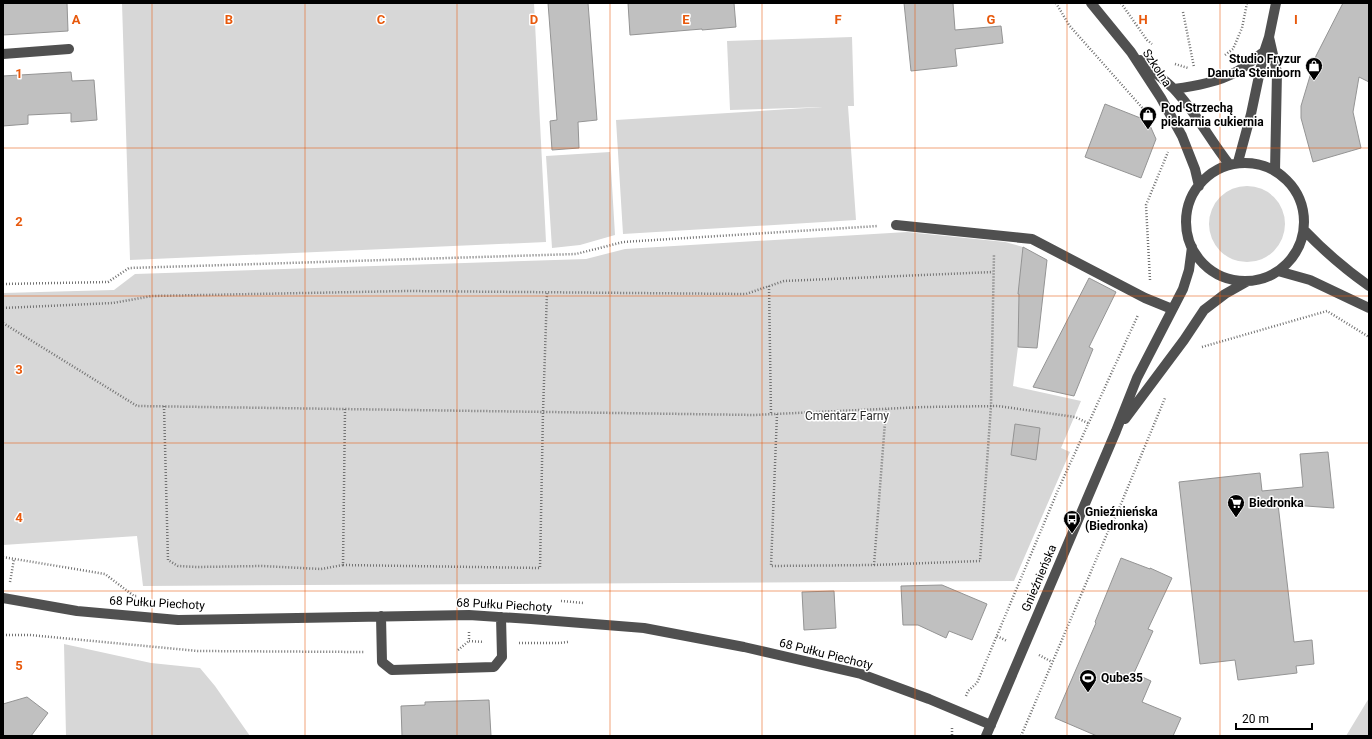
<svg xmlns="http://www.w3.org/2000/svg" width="1372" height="739" font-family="Roboto,sans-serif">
	<rect width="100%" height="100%" fill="#fff"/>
	<!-- green -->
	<path fill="#d7d7d7" d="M 122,3 L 534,3 L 546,242 L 130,260 Z
		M 852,37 L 854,106 L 848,106 L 856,220 L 623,234 L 616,120 L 823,107 L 730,110 L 727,41 Z
		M 610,152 L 615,235 L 580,245 L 552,248 L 546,156 Z
		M1209 224a38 38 0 1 1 76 0a38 38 0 1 1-76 0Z
		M 907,232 L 1005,242 L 1023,247 L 1018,347 L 1013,386 L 1081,401 L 1061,448 L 1070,452 L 1014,581 L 143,586 L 137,536 L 3,545 L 3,293 L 114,290 L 135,274 L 586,259 L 625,249 Z
		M 64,644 L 151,663 L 200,668 L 215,686 L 250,736 L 66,736 Z
		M 1369,698 L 1369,736 L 1346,736 Z"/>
	<!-- building -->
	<path fill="#c0c0c0" stroke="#949494" d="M 3,3 L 67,3 L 68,31 L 3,35 Z
		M 548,3 L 588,3 L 597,120 L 578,122 L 579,148 L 552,150 L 550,121 L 557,120 Z
		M 628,3 L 734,3 L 736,27 L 702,30 L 702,29 L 630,35 Z
		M 904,3 L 953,3 L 955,30 L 1001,26 L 1003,43 L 955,49 L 957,66 L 911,71 Z
		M 1343,3 L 1369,3 L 1369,82 L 1359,77 L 1353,112 L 1361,148 L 1313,162 L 1301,118 L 1301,106 L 1316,56 Z
		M 71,72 L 72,81 L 94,80 L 97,120 L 71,122 L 71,113 L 49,114 L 28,115 L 28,124 L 3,126 L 3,76 Z
		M 1105,104 L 1148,121 L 1156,139 L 1141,178 L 1085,157 Z
		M 1023,247 L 1047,260 L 1037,348 L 1018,347 L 1019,294 L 1018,294 Z
		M 1089,278 L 1116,292 L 1089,347 L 1093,349 L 1074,396 L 1033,387 Z
		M 1015,424 L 1040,428 L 1036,460 L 1011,455 Z
		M 1328,452 L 1334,508 L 1278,504 L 1294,642 L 1312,640 L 1314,664 L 1296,666 L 1297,673 L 1238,680 L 1235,660 L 1200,664 L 1179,482 L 1260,473 L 1262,491 L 1303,487 L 1300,454 Z
		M 1121,558 L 1150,569 L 1150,568 L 1172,578 L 1148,629 L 1153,631 L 1134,673 L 1151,681 L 1142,702 L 1181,718 L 1173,736 L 1097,736 L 1055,718 L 1096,623 L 1095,622 Z
		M 942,585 L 987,604 L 972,640 L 949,631 L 946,638 L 918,625 L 903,625 L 901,586 Z
		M 834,591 L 836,628 L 804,630 L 802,592 Z
		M 27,697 L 48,713 L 31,736 L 3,736 L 3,704 Z
		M 489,700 L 491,736 L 402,736 L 401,706 L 425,705 L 425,702 Z"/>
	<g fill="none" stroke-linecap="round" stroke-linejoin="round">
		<!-- path -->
		<path stroke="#727272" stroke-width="2.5" stroke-dasharray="1 2" stroke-linecap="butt" d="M 1056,3 L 1069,25 L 1146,112
			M 1121,3 L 1147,40 L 1152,44
			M 1183,12 L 1194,67
			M 1225,55 L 1233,49 L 1242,28 L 1247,3
			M 1175,64 L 1188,68
			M 1150,280 L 1146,205 L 1168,152
			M 3,284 L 108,282 L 129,268 L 576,254 L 623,242 L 878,226
			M 769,286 L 771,414
			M 3,308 L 113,303 L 152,296 L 408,291 L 746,294 L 784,281 L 993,272
			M 3,323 L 137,406 L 754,415 L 924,407 L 998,406 L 1075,417 L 1088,423
			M 1202,347 L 1327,311 L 1369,337
			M 164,406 L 168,560 L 178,566 L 197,567 L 262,566 L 321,569 L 343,565
			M 345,409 L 343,565 L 540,568 L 543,412 L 547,292
			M 777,414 L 771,566 L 874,565 L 886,409
			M 3,557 L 105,574 L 134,596 L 137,596
			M 874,565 L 980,561 L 991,406 L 994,254
			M 10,582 L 14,559
			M 561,601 L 584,603
			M 469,632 L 469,641 L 484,642
			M 3,635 L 30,635 L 198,651 L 364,652
			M 997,636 L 1007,641
			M 519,643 L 559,643 L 568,642
			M 458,650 L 469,641
			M 1039,655 L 1052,662
			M 966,696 L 968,691 L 977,683 L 1058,490 L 1138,315
			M 952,728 L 952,736
			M 1021,736 L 1107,534 L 1118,511 L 1165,398"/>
		<!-- minor -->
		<path stroke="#505050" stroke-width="10" d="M 1091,3 L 1131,52 L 1161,98 L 1182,136 L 1195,169 L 1199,186
			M 1269,37 L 1277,72 L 1275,171
			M 3,54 L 69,49
			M 1140,60 C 1151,70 1163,78 1174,89 C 1195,111 1210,140 1229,164
			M 1174,89 C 1196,86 1218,82 1238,71 C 1247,65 1255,58 1264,52
			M 1238,162 L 1251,114 L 1264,52 L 1269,37 L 1276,3
			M1186 222a59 59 0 1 1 118 0a59 59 0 1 1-118 0Z
			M 896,225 L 1032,239 L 1145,298 L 1172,309
			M 1304,230 C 1324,251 1345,269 1369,286
			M 1278,271 L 1310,280 L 1369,308
			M 1125,419 L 1184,340 L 1204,310 L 1225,294 L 1248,281
			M 3,598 L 77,611 L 178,620 L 469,615 L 531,619 L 644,628 L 744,647 L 861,674 L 929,699 L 991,725
			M 381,616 L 382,662 L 392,670 L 494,667 L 502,657 L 501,617
			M 986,736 L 1116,431 L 1137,378 L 1183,289 L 1189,270 L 1192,247"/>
	</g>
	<!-- grid -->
	<path fill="none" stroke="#e8590c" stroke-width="1" stroke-opacity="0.55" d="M 152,3 L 152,736M 305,3 L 305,736M 457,3 L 457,736M 610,3 L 610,736M 762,3 L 762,736M 915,3 L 915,736M 1067,3 L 1067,736M 1220,3 L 1220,736M 3,148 L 1369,148M 3,296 L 1369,296M 3,443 L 1369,443M 3,591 L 1369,591"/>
	<!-- icons -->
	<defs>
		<symbol id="shop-pin" viewBox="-11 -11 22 30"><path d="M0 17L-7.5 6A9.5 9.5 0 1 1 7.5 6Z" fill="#000" stroke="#fff"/><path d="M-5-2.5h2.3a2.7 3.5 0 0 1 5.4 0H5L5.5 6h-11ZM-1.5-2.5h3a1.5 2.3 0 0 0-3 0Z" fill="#fff"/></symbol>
		<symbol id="supermarket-pin" viewBox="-11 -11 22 30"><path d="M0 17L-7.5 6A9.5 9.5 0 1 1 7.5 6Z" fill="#000" stroke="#fff"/><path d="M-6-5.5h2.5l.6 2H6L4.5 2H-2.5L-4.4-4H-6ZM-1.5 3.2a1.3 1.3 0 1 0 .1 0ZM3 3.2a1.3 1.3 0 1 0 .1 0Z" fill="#fff"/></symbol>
		<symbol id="bus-pin" viewBox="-11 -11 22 30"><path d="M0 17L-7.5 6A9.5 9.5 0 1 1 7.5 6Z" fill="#000" stroke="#fff"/><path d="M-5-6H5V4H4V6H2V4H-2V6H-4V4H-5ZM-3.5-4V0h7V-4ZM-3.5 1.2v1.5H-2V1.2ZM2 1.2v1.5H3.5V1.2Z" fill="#fff"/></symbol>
		<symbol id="stadium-pin" viewBox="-11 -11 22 30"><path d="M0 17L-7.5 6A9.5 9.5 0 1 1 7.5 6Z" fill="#000" stroke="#fff"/><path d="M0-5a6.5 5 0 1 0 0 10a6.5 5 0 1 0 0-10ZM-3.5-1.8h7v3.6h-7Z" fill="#fff"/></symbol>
	</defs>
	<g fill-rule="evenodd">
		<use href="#shop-pin" x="1304" y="56" width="20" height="27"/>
		<use href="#shop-pin" x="1138" y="105" width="20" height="27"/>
		<use href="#supermarket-pin" x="1226" y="493" width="20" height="27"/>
		<use href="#bus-pin" x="1062" y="509" width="20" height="27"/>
		<use href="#stadium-pin" x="1078" y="668" width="20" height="27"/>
	</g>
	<g text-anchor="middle" stroke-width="3" stroke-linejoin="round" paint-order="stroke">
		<!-- poi labels -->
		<g font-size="12" font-weight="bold" fill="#000" stroke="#fff" text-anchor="start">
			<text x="1301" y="63" text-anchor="end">Studio Fryzur<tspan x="1301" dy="14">Danuta Steinborn</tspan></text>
			<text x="1161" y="112">Pod Strzechą<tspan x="1161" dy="14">piekarnia cukiernia</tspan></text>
			<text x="1249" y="507">Biedronka</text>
			<text x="1085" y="516">Gnieźnieńska<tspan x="1085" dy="14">(Biedronka)</tspan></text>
			<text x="1101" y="682">Qube35</text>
		</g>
		<!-- street labels -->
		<g font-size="12" fill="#000" stroke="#fff">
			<text transform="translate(1157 68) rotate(57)" y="4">Szkolna</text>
			<text transform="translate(1039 578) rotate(-67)" y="4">Gnieźnieńska</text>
			<text transform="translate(157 603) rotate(3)" y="4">68 Pułku Piechoty</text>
			<text transform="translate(504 605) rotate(3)" y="4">68 Pułku Piechoty</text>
			<text transform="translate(826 654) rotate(14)" y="4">68 Pułku Piechoty</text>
		</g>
		<!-- park labels -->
		<g font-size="12" fill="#2e2e2e" stroke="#fff">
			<text x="847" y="420">Cmentarz Farny</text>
		</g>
	</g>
	<g font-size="13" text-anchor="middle" font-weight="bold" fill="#e8590c" stroke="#fff" stroke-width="3" stroke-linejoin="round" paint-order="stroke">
		<text x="76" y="24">A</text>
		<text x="229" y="24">B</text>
		<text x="381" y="24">C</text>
		<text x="534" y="24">D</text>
		<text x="686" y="24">E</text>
		<text x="838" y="24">F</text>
		<text x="991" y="24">G</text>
		<text x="1143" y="24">H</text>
		<text x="1296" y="24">I</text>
		<text x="19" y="78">1</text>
		<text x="19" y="226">2</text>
		<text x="19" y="374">3</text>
		<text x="19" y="522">4</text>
		<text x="19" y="670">5</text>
	</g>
	<!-- border -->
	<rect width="1372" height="739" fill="none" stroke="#000000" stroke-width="8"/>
	<!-- scale -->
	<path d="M1236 723v6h76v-6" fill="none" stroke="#000000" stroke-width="2"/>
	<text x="1242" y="723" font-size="12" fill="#000000" stroke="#ffffff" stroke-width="3" paint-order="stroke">20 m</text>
</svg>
